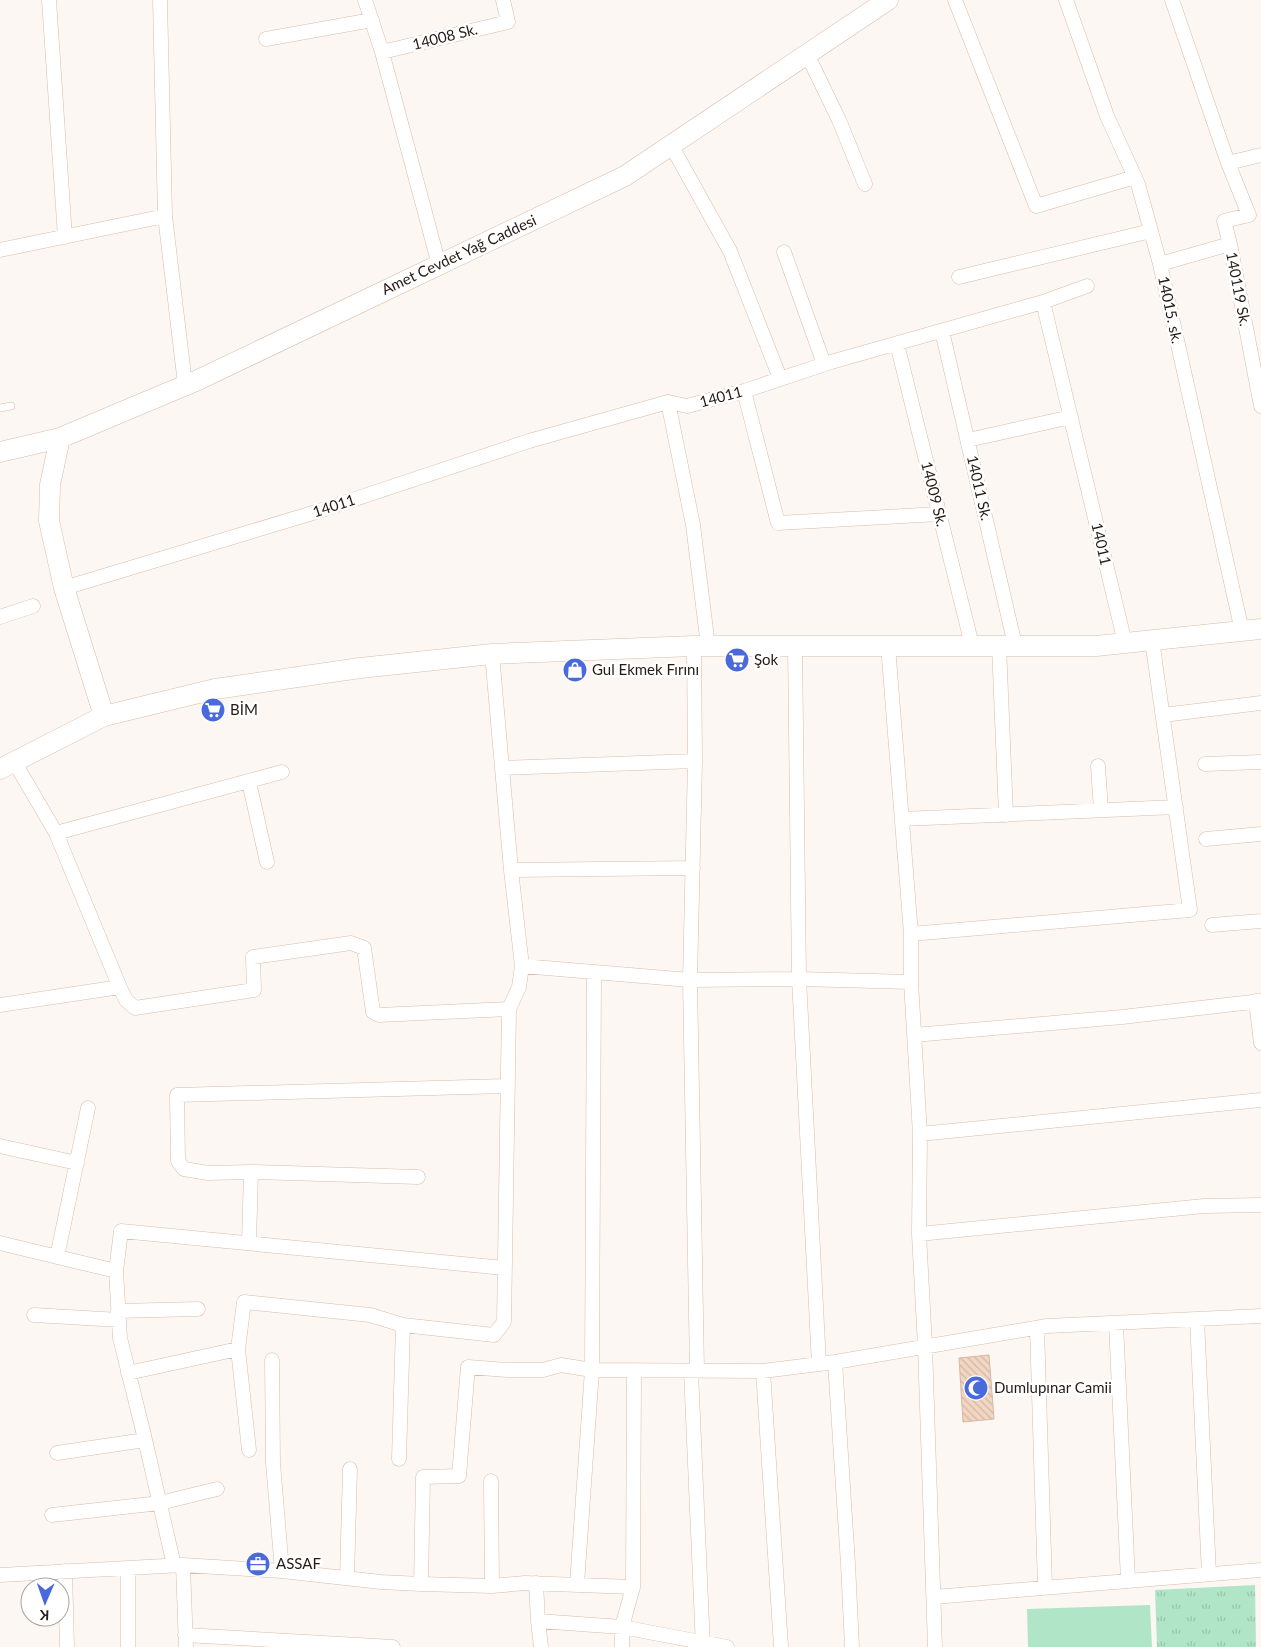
<svg xmlns="http://www.w3.org/2000/svg" width="1261" height="1647" font-family="Lato,sans-serif">
	<defs>
		<pattern id="park-tufts" width="24" height="20" patternUnits="userSpaceOnUse" patternTransform="scale(1.25)"><rect width="24" height="20" fill="#b1e5c8"/><path d="M3 7l-1-3M5 7V3M7 7l1-3M15 17l-1-3M17 17v-4M19 17l1-3" fill="none" stroke="#98c4ab"/></pattern>
		<pattern id="building-back-hatch" width="6" height="6" patternUnits="userSpaceOnUse" patternTransform="scale(1.25)"><rect width="6" height="6" fill="#f2d6c1"/><path d="M-1 5l2 2M0 0l6 6M5-1l2 2" fill="none" stroke="#cfb7a5"/></pattern>
	</defs>
	<rect width="100%" height="100%" fill="#fdf7f3"/>
	<!-- green -->
	<path fill="#b1e5c8" d="M 1150,1605 L 1152,1647 L 1028,1647 L 1027,1609 Z"/>
	<!-- park -->
	<path fill="url(#park-tufts)" d="M 1255,1585 L 1256,1647 L 1157,1647 L 1155,1590 Z"/>
	<!-- building -->
	<path fill="url(#building-back-hatch)" stroke="#d5b9a5" d="M 989,1355 L 994,1419 L 963,1422 L 959,1358 Z"/>
	<g fill="none" stroke-linecap="round" stroke-linejoin="round">
		<defs>
			<path id="service" d="M 0,408 L 11,406"/>
			<path id="minor" d="M 49,0 L 65,237
				M 160,0 L 165,216 L 185,384
				M 365,0 L 382,52 L 439,265
				M 955,0 L 1036,206 L 1135,177
				M 1066,0 L 1107,116 L 1138,184 L 1160,264 L 1242,631
				M 1172,0 L 1228,163 L 1249,215 L 1224,221 L 1230,244
				M 266,39 L 372,20
				M 382,52 L 508,22 L 503,0
				M 807,54 L 839,120 L 865,184
				M 671,145 L 730,251 L 780,378
				M 1228,163 L 1261,155
				M 0,250 L 165,216
				M 784,252 L 824,364
				M 1160,264 L 1230,244 L 1261,406
				M 959,277 L 1151,231
				M 1043,302 L 1125,643
				M 942,331 L 1015,645
				M 897,344 L 972,645
				M 744,391 L 778,523 L 939,514
				M 668,402 L 693,525 L 708,646
				M 968,440 L 1071,417
				M 64,588 L 316,512 L 529,441 L 668,402 L 687,406 L 744,391 L 831,362 L 1043,302 L 1087,286
				M 0,617 L 33,606
				M 795,645 L 799,979 L 819,1364
				M 999,645 L 1006,815
				M 694,646 L 695,761 L 690,980 L 697,1371
				M 888,646 L 911,934 L 911,982 L 920,1134 L 919,1234 L 925,1346 L 935,1647
				M 1163,715 L 1261,703
				M 15,763 L 56,833 L 121,990 L 126,1000 L 135,1008 L 254,990 L 253,957 L 351,943 L 364,948 L 373,1012 L 379,1015 L 509,1009
				M 1205,764 L 1261,762
				M 1098,766 L 1101,810
				M 502,768 L 695,761
				M 249,782 L 267,862
				M 902,819 L 1176,807
				M 56,833 L 282,772
				M 1206,839 L 1261,834
				M 511,870 L 693,868
				M 1212,925 L 1261,921
				M 911,934 L 1190,910 L 1152,640
				M 522,966 L 690,980 L 799,979 L 911,982
				M 1256,1001 L 1261,1043
				M 0,1005 L 120,987
				M 914,1035 L 1122,1017 L 1261,1001
				M 920,1134 L 1261,1100
				M 0,1146 L 77,1163
				M 418,1177 L 251,1172 L 208,1173 L 184,1169 L 178,1161 L 177,1095 L 506,1086
				M 919,1234 L 1204,1206 L 1261,1205
				M 249,1242 L 251,1172
				M 0,1243 L 116,1271
				M 57,1257 L 88,1108
				M 118,1311 L 198,1309
				M 34,1315 L 119,1320
				M 1197,1320 L 1209,1574
				M 1116,1324 L 1128,1580
				M 1037,1328 L 1045,1587
				M 272,1360 L 273,1463 L 282,1571
				M 835,1362 L 848,1564 L 852,1647
				M 691,1371 L 703,1647
				M 763,1371 L 781,1647
				M 128,1373 L 238,1349
				M 249,1450 L 238,1349 L 244,1302 L 370,1315 L 403,1325 L 494,1335 L 504,1322 L 509,1009 L 519,987 L 522,966 L 511,870 L 492,654
				M 57,1453 L 145,1440
				M 399,1459 L 403,1325
				M 491,1481 L 492,1586
				M 52,1515 L 160,1503 L 217,1489
				M 174,1565 L 143,1431 L 120,1338 L 116,1271 L 121,1231 L 504,1268
				M 183,1565 L 186,1647
				M 128,1568 L 128,1647
				M 65,1571 L 67,1647
				M 0,1575 L 183,1565 L 282,1571 L 381,1582 L 421,1584 L 492,1586 L 525,1583 L 633,1587
				M 347,1577 L 350,1469
				M 536,1583 L 538,1621 L 541,1647
				M 421,1584 L 423,1477 L 459,1476 L 468,1367 L 507,1370 L 543,1370 L 561,1365 L 592,1370 L 763,1371 L 835,1362 L 1047,1326 L 1261,1316
				M 577,1584 L 592,1370 L 594,972
				M 934,1597 L 1261,1570
				M 538,1621 L 622,1627 L 727,1647
				M 185,1635 L 393,1647
				M 622,1647 L 622,1627 L 633,1587 L 634,1371"/>
			<path id="secondary" d="M 60,438 L 50,485 L 49,521 L 64,588 L 104,716
				M 0,452 L 60,438 L 198,380 L 625,176 L 888,0
				M 0,769 L 104,716 L 215,689 L 360,668 L 492,654 L 694,646 L 1096,646 L 1261,629"/>
		</defs>
		<!-- service casing -->
		<use href="#service" stroke="#d8bca8" stroke-width="8"/>
		<!-- minor casing -->
		<use href="#minor" stroke="#d8bca8" stroke-width="15"/>
		<!-- secondary casing -->
		<use href="#secondary" stroke="#d8bca8" stroke-width="21"/>
		<!-- service -->
		<use href="#service" stroke="#fff" stroke-width="7"/>
		<!-- minor -->
		<use href="#minor" stroke="#fff" stroke-width="14"/>
		<!-- secondary -->
		<use href="#secondary" stroke="#fff" stroke-width="20"/>
	</g>
	<!-- icons -->
	<defs>
		<symbol id="supermarket-disc" viewBox="-11 -11 22 22"><circle r="9.5" fill="#4969dd" stroke="#fff"/><path d="M-6-5.5h2.5l.6 2H6L4.5 2H-2.5L-4.4-4H-6ZM-1.5 3.2a1.3 1.3 0 1 0 .1 0ZM3 3.2a1.3 1.3 0 1 0 .1 0Z" fill="#fff"/></symbol>
		<symbol id="shop-disc" viewBox="-11 -11 22 22"><circle r="9.5" fill="#4969dd" stroke="#fff"/><path d="M-5-2.5h2.3a2.7 3.5 0 0 1 5.4 0H5L5.5 6h-11ZM-1.5-2.5h3a1.5 2.3 0 0 0-3 0Z" fill="#fff"/></symbol>
		<symbol id="mosque-disc" viewBox="-11 -11 22 22"><circle r="9.5" fill="#4969dd" stroke="#fff"/><path d="M3.5-4.9A6 6 0 1 0 3.5 4.9A5 5 0 1 1 3.5-4.9Z" fill="#fff"/></symbol>
		<symbol id="office-disc" viewBox="-11 -11 22 22"><circle r="9.5" fill="#4969dd" stroke="#fff"/><path d="M-6-3h4V-5.5h4V-3h4V5H-6ZM-1-4.5V-3h2v-1.5ZM-6 0V1H6V0Z" fill="#fff"/></symbol>
	</defs>
	<g fill-rule="evenodd">
		<use href="#supermarket-disc" x="723" y="646" width="28" height="28"/>
		<use href="#shop-disc" x="561" y="656" width="28" height="28"/>
		<use href="#supermarket-disc" x="199" y="696" width="28" height="28"/>
		<use href="#mosque-disc" x="962" y="1374" width="28" height="28"/>
		<use href="#office-disc" x="244" y="1550" width="28" height="28"/>
	</g>
	<g text-anchor="middle" stroke-width="5" stroke-linejoin="round" paint-order="stroke">
		<!-- street labels -->
		<g font-size="15" fill="#251b14" stroke="#fff">
			<text transform="translate(445 37) rotate(-14)" y="5">14008 Sk.</text>
			<text transform="translate(459 255) rotate(-25)" y="5">Amet Cevdet Yağ Caddesi</text>
			<text transform="translate(1238 289) rotate(79)" y="5">140119 Sk.</text>
			<text transform="translate(1170 310) rotate(78)" y="5">14015. sk.</text>
			<text transform="translate(721 397) rotate(-15)" y="5">14011</text>
			<text transform="translate(979 488) rotate(77)" y="5">14011 Sk.</text>
			<text transform="translate(934 494) rotate(76)" y="5">14009 Sk.</text>
			<text transform="translate(334 506) rotate(-18)" y="5">14011</text>
			<text transform="translate(1101 544) rotate(77)" y="5">14011</text>
		</g>
		<!-- poi labels -->
		<g font-size="15" fill="#251b14" stroke="#fff" text-anchor="start">
			<text x="754" y="665">Şok</text>
			<text x="592" y="675">Gul Ekmek Fırını</text>
			<text x="230" y="715">BİM</text>
			<text x="994" y="1393">Dumlupınar Camii</text>
			<text x="276" y="1569">ASSAF</text>
		</g>
	</g>
	<!-- north arrow -->
	<g transform="translate(45 1602) rotate(182)"><circle r="24" fill="#ffffff" stroke="#a8a4a1"/>
	<path d="M0-4L9 19L0 12L-9 19Z" fill="#4969dd"/>
	<text y="-8" font-size="14" font-weight="bold" text-anchor="middle" fill="#251b14">K</text>
	</g>
</svg>
